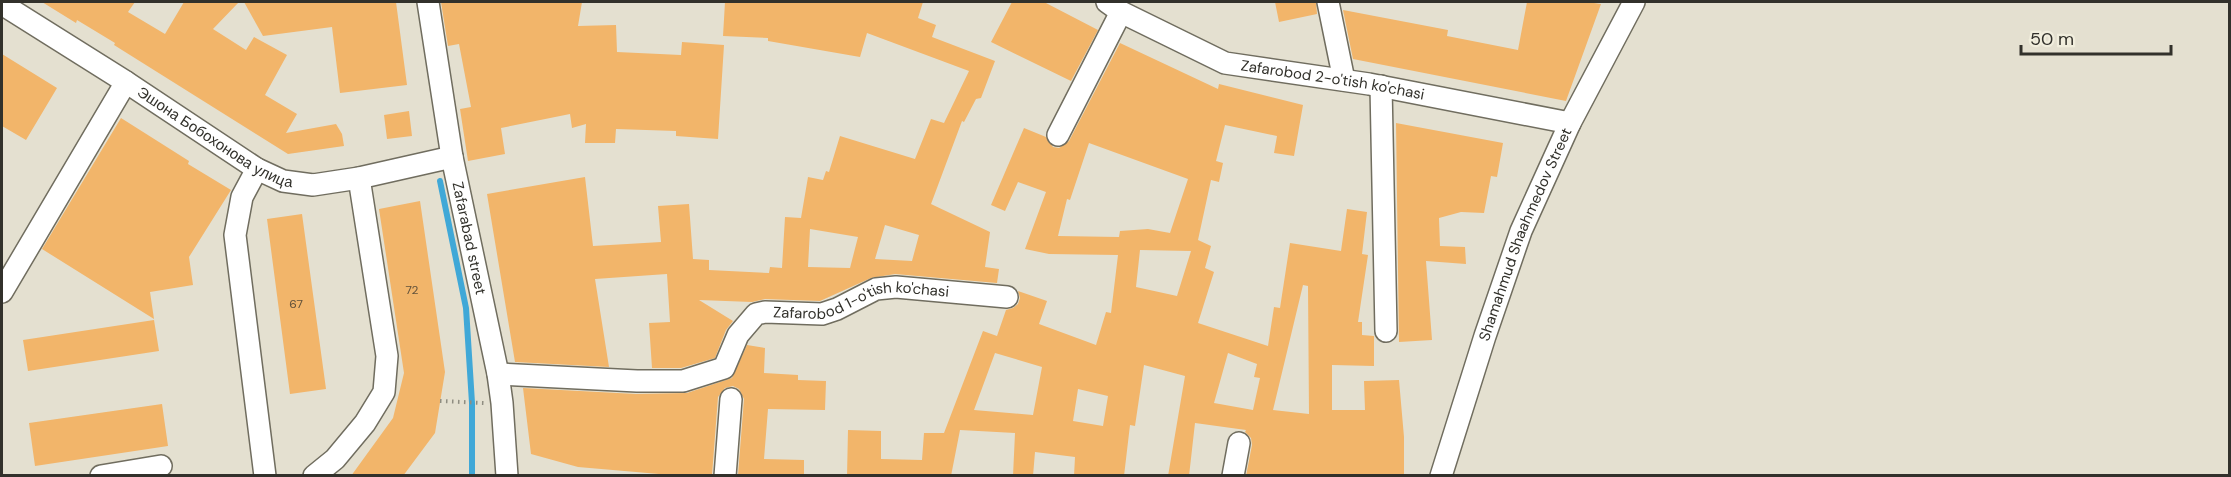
<svg xmlns="http://www.w3.org/2000/svg" width="2231" height="477" font-family="'DM Sans',sans-serif">
	<rect width="100%" height="100%" fill="#e4e0d0"/>
	<g fill="none" stroke-linecap="round" stroke-linejoin="round">
		<!-- stream -->
		<path stroke="#40a8d7" stroke-width="6" d="M 440,181 L 466,308 L 472,403 L 472,476"/>
	</g>
	<!-- building -->
	<path fill="#f2b56a" fill-rule="evenodd" d="M 42,2 L 135,2 L 128,12 L 165,34 L 184,2 L 239,2 L 213,29 L 246,50 L 254,37 L 287,55 L 265,95 L 297,114 L 286,133 L 336,124 L 342,134 L 344,146 L 288,154 L 114,45 L 115,43 L 77,20 L 76,23 Z
		M 244,2 L 396,2 L 407,85 L 340,93 L 332,27 L 263,36 Z
		M 441,2 L 582,2 L 578,26 L 616,25 L 617,52 L 681,55 L 682,42 L 724,45 L 718,139 L 676,136 L 676,131 L 616,129 L 615,143 L 585,143 L 586,124 L 572,128 L 570,114 L 501,128 L 505,154 L 468,161 L 460,109 L 471,107 L 459,44 L 448,46 Z
		M 725,2 L 923,2 L 918,18 L 936,25 L 932,37 L 995,61 L 981,98 L 976,99 L 964,122 L 962,121 L 931,204 L 990,232 L 985,267 L 999,269 L 997,283 L 895,274 L 871,278 L 820,301 L 765,299 L 752,302 L 699,300 L 733,321 L 726,330 L 715,358 L 681,368 L 652,368 L 649,323 L 670,322 L 667,274 L 595,279 L 609,367 L 515,362 L 487,194 L 585,177 L 593,246 L 661,242 L 658,206 L 689,204 L 693,259 L 709,260 L 709,270 L 769,273 L 770,267 L 782,268 L 785,217 L 801,218 L 808,177 L 823,180 L 826,171 L 829,172 L 840,136 L 915,159 L 931,119 L 944,123 L 969,71 L 867,33 L 860,57 L 768,41 L 768,38 L 723,36 ZM 885,225 L 919,235 L 912,261 L 875,259 ZM 810,229 L 858,237 L 850,268 L 808,267 Z
		M 1012,2 L 1044,2 L 1098,30 L 1071,81 L 991,42 Z
		M 1275,2 L 1316,2 L 1317,14 L 1279,22 Z
		M 1527,2 L 1587,2 L 1601,4 L 1566,101 L 1353,59 L 1343,10 L 1448,30 L 1447,36 L 1518,50 Z
		M 1120,43 L 1218,89 L 1219,84 L 1303,105 L 1294,156 L 1274,153 L 1277,136 L 1225,125 L 1216,161 L 1223,163 L 1219,182 L 1211,180 L 1198,240 L 1211,246 L 1205,268 L 1214,272 L 1198,323 L 1268,346 L 1274,307 L 1280,308 L 1290,243 L 1341,251 L 1347,209 L 1367,212 L 1362,254 L 1368,255 L 1358,322 L 1362,322 L 1362,335 L 1374,336 L 1374,366 L 1332,365 L 1332,410 L 1365,410 L 1364,381 L 1399,380 L 1404,437 L 1404,476 L 1246,476 L 1252,445 L 1251,438 L 1245,432 L 1246,430 L 1195,423 L 1189,476 L 1168,476 L 1185,376 L 1144,365 L 1135,426 L 1130,425 L 1124,476 L 1074,476 L 1075,457 L 1035,452 L 1033,476 L 1013,476 L 1015,433 L 960,430 L 951,476 L 847,476 L 848,430 L 881,431 L 881,459 L 922,460 L 924,433 L 944,433 L 983,331 L 997,336 L 1006,310 L 1013,308 L 1018,304 L 1020,298 L 1018,291 L 1047,301 L 1039,324 L 1096,345 L 1106,312 L 1111,313 L 1118,255 L 1049,254 L 1025,249 L 1046,192 L 1018,182 L 1005,211 L 991,205 L 1024,128 L 1046,137 L 1053,147 L 1059,148 L 1069,141 ZM 1089,143 L 1188,179 L 1170,233 L 1148,229 L 1120,231 L 1119,237 L 1058,236 L 1067,199 L 1070,200 ZM 1140,250 L 1191,251 L 1177,296 L 1136,287 ZM 1303,285 L 1308,286 L 1309,414 L 1273,410 ZM 995,353 L 1042,367 L 1033,415 L 974,410 ZM 1228,353 L 1257,364 L 1254,377 L 1260,378 L 1253,410 L 1214,403 ZM 1078,389 L 1108,396 L 1103,426 L 1073,421 Z
		M 2,54 L 57,88 L 26,140 L 2,126 Z
		M 409,111 L 412,136 L 387,139 L 384,115 Z
		M 121,118 L 189,161 L 188,164 L 231,190 L 189,257 L 193,285 L 150,292 L 154,319 L 42,249 Z
		M 1396,123 L 1503,143 L 1497,177 L 1491,176 L 1484,213 L 1461,212 L 1439,218 L 1440,246 L 1465,247 L 1466,264 L 1426,261 L 1432,340 L 1399,342 Z
		M 420,201 L 445,372 L 435,433 L 403,476 L 351,476 L 393,418 L 404,373 L 379,209 Z
		M 302,214 L 326,389 L 290,394 L 267,219 Z
		M 154,320 L 159,351 L 28,371 L 23,340 Z
		M 747,345 L 765,348 L 764,373 L 798,375 L 798,380 L 826,381 L 825,410 L 768,409 L 764,459 L 804,460 L 804,476 L 738,475 L 744,399 L 739,389 L 733,386 L 725,388 L 718,397 L 712,475 L 659,474 L 578,467 L 531,454 L 523,388 L 636,394 L 687,393 L 732,378 Z
		M 162,404 L 168,446 L 35,466 L 29,423 Z"/>
	<g fill="none" stroke-linecap="round" stroke-linejoin="round">
		<defs>
			<g id="minor">
				<path id="s1" d="M 428,2 L 452,157 L 498,374 L 502,403 L 507,476"/>
				<path id="s2" d="M 1107,2 L 1121,12 L 1225,63 L 1369,84 L 1570,123"/>
				<path d="M 1328,2 L 1344,80"/>
				<path id="s3" d="M 2,4 L 126,82 L 257,169 L 283,181 L 313,185 L 359,178 L 452,157"/>
				<path d="M 1381,86 L 1386,331"/>
				<path d="M 1058,135 L 1121,12"/>
				<path d="M 257,169 L 242,197 L 235,235 L 265,476"/>
				<path d="M 2,292 L 126,82"/>
				<path id="s4" d="M 498,374 L 637,381 L 683,381 L 724,368 L 738,335 L 756,314 L 765,312 L 822,314 L 837,309 L 876,289 L 896,287 L 1007,297"/>
				<path d="M 101,476 L 161,466"/>
				<path d="M 314,476 L 335,459 L 365,423 L 384,392 L 387,356 L 359,178"/>
				<path d="M 725,476 L 731,399"/>
				<path d="M 1233,476 L 1239,443"/>
				<path id="s5" d="M 1441,476 L 1485,336 L 1521,231 L 1570,123 L 1634,2"/>
			</g>
		</defs>
		<!-- minor casing -->
		<use href="#minor" stroke="#706d5f" stroke-width="24"/>
		<!-- path -->
		<path stroke="#8f8d81" stroke-width="4" stroke-dasharray="1.5 4.5" stroke-linecap="butt" d="M 440,401 L 484,403"/>
		<!-- minor -->
		<use href="#minor" stroke="#fff" stroke-width="21"/>
	</g>
	<g text-anchor="middle" stroke-width="5" stroke-linejoin="round" paint-order="stroke">
		<!-- number labels -->
		<g font-size="12" fill="#62523b">
			<text x="412" y="294">72</text>
			<text x="296" y="308">67</text>
		</g>
		<!-- street labels -->
		<g font-size="15" fill="#32312b" stroke="#f1eedd">
			<text dy="5" stroke="none"><textPath href="#s2" startOffset="242">Zafarobod 2-o'tish ko'chasi</textPath></text>
			<text dy="5" stroke="none"><textPath href="#s3" startOffset="252">Эшона Бобохонова улица</textPath></text>
			<text dy="5" stroke="none"><textPath href="#s5" startOffset="256">Shamahmud Shaahmedov Street</textPath></text>
			<text dy="5" stroke="none"><textPath href="#s1" startOffset="240">Zafarabad street</textPath></text>
			<text dy="5" stroke="none"><textPath href="#s4" startOffset="400">Zafarobod 1-o'tish ko'chasi</textPath></text>
		</g>
	</g>
	<!-- border -->
	<rect width="2231" height="477" fill="none" stroke="#32312b" stroke-width="6"/>
	<!-- scale -->
	<path d="M2021 45v9h150v-9" fill="none" stroke="#32312b" stroke-width="3"/>
	<text x="2030" y="45" font-size="18" fill="#32312b" stroke="#f1eedd" stroke-width="4.5" paint-order="stroke">50 m</text>
</svg>
